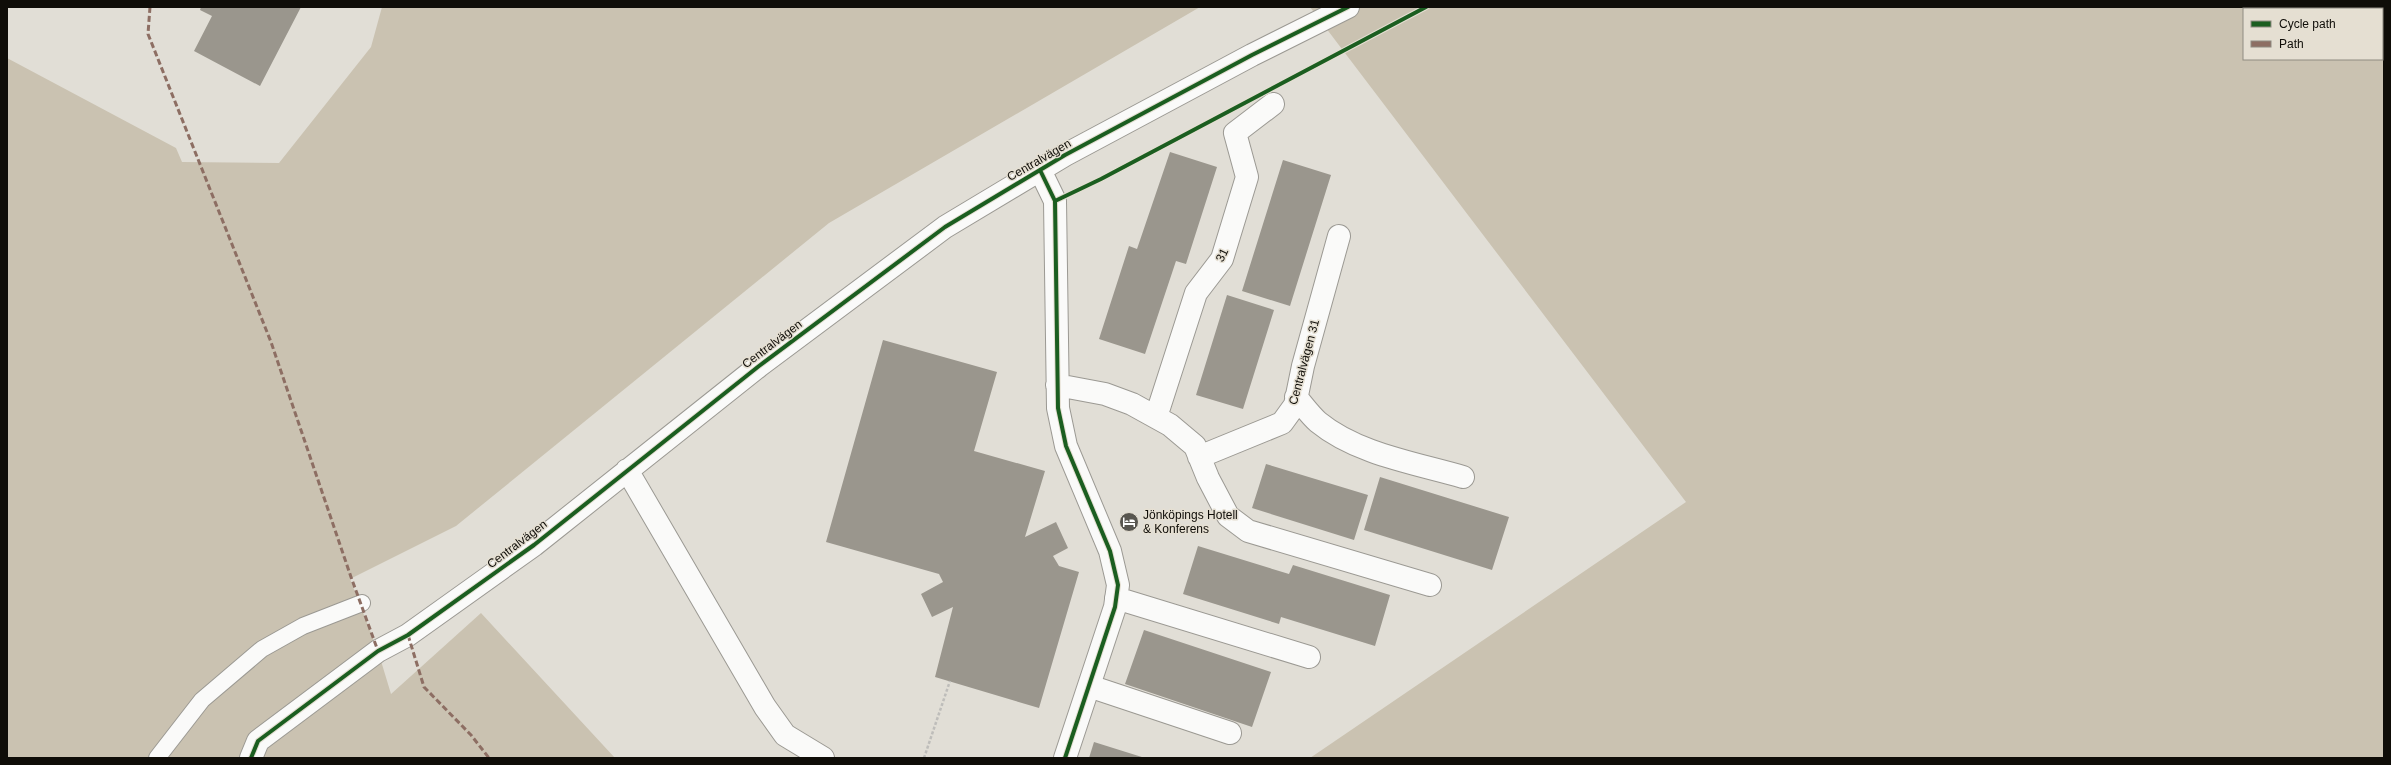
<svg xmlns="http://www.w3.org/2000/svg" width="2391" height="765" font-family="Arial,sans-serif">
	<rect width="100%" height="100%" fill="#e1ded6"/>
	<!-- green -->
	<path fill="#cac2b1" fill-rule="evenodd" d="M 382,7 L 1200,7 L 829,223 L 456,526 L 350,579 L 378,651 L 391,694 L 481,613 L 615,758 L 7,758 L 7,58 L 176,148 L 182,162 L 279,163 L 371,47 Z
		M 1310,7 L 2384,7 L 2384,758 L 1310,758 L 1686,502 ZM 2244,9 L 2382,9 L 2382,59 L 2244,59 Z"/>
	<!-- building -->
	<path fill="#9a968d" d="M 201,7 L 301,7 L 260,86 L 194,51 L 212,16 L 200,10 Z
		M 1170,152 L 1217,167 L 1186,264 L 1176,261 L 1145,354 L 1099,339 L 1129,246 L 1137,249 Z
		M 1283,160 L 1331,175 L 1290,306 L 1242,291 Z
		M 1227,295 L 1274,310 L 1243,409 L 1196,395 Z
		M 883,340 L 997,372 L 974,451 L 1045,471 L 1025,537 L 1056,522 L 1068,548 L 1053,556 L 1059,566 L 1079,572 L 1039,708 L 935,677 L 953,607 L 932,617 L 921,594 L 943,582 L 939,574 L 826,542 Z
		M 1266,464 L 1368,495 L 1354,540 L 1252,508 Z
		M 1380,477 L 1509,517 L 1492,570 L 1364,530 Z
		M 1198,546 L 1289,574 L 1293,565 L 1390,595 L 1375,646 L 1281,617 L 1279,624 L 1183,594 Z
		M 1144,630 L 1271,672 L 1252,727 L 1125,684 Z
		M 1094,742 L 1145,758 L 1089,758 Z"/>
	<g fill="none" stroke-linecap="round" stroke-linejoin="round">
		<defs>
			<path id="service" d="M 157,758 L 202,700 L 262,649 L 303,626 L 362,603"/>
			<path id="minor" d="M 1040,170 L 1055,201 L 1058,408 L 1066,446 L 1110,551 L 1118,585 L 1115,607 L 1065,758
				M 1057,385 L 1105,394 L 1132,404 L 1170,425 L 1195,446 L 1208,478 L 1228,516 L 1248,531 L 1430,585
				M 1296,397 C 1303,405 1310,415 1318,422 C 1357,454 1415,463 1463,477
				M 1156,417 L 1196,293 L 1222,259 L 1247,177 L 1235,133 L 1273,104
				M 1199,457 L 1282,423 L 1295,405 L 1303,366 L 1339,236
				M 627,470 L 765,707 L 785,735 L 823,758
				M 1116,598 L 1309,657
				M 1089,686 L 1230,733
				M 251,758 L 258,741 L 378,651 L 408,635 L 534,545 L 759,366 L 945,227 L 1065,155 L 1252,55 L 1348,7"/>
		</defs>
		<!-- service casing -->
		<use href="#service" stroke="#9b9993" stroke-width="18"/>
		<!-- minor casing -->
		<use href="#minor" stroke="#9b9993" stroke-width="24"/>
		<!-- path -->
		<path stroke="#bebdba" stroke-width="2.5" stroke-dasharray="3 2" stroke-linecap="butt" d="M 924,758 L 950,681"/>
		<!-- service -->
		<use href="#service" stroke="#fafaf9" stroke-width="16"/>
		<!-- minor -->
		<use href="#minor" stroke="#fafaf9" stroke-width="22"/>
		<!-- quiet -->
		<path stroke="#8d6e63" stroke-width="3" stroke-dasharray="6 3" stroke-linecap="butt" d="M 150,7 L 148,34 L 271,342 L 351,577 L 378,651
			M 408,635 L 424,687 L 471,735 L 489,758"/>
		<defs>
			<path id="cycleway" d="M 1040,170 L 1055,201 L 1058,408 L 1066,446 L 1110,551 L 1118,585 L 1115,607 L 1065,758
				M 1055,201 L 1101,179 L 1426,7
				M 251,758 L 258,741 L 378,651 L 408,635 L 534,545 L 759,366 L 945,227 L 1065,155 L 1252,55 L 1348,7"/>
		</defs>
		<!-- cycleway casing -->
		<use href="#cycleway" stroke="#e5dfd2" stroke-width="6"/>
		<!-- cycleway -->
		<use href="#cycleway" stroke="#1b5e20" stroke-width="4"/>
	</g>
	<!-- icons -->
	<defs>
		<symbol id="hotel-disc" viewBox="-11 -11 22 22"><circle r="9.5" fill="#585650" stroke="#e5dfd2"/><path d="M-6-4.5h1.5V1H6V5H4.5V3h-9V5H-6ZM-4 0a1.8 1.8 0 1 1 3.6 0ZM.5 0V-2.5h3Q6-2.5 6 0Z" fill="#fff"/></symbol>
	</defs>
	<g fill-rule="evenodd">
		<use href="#hotel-disc" x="1118" y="511" width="22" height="22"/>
	</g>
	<g text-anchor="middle" stroke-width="3" stroke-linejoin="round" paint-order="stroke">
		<!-- street labels -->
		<g font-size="12" fill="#0f0d08" stroke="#e5dfd2">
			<text transform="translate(1039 160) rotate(-30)" y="4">Centralvägen</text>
			<text transform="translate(1222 255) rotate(-65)" y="4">31</text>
			<text transform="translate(772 344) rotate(-37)" y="4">Centralvägen</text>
			<text transform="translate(1304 362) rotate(-75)" y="4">Centralvägen 31</text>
			<text transform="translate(517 544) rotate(-37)" y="4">Centralvägen</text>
		</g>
		<!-- poi labels -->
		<g font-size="12" fill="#0f0d08" stroke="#e5dfd2" text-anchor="start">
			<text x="1143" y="519">Jönköpings Hotell<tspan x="1143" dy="14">&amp; Konferens</tspan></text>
		</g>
	</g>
	<!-- border -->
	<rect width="2391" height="765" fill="none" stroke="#0f0d08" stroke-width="16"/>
	<!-- legend -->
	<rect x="2243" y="8" width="140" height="52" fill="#e5dfd2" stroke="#8f8b81"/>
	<rect x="2251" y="21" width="20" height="6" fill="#1b5e20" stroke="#8f8b81"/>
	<text x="2279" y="28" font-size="12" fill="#0f0d08">Cycle path</text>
	<rect x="2251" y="41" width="20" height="6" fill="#8d6e63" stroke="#8f8b81"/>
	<text x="2279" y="48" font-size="12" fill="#0f0d08">Path</text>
</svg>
